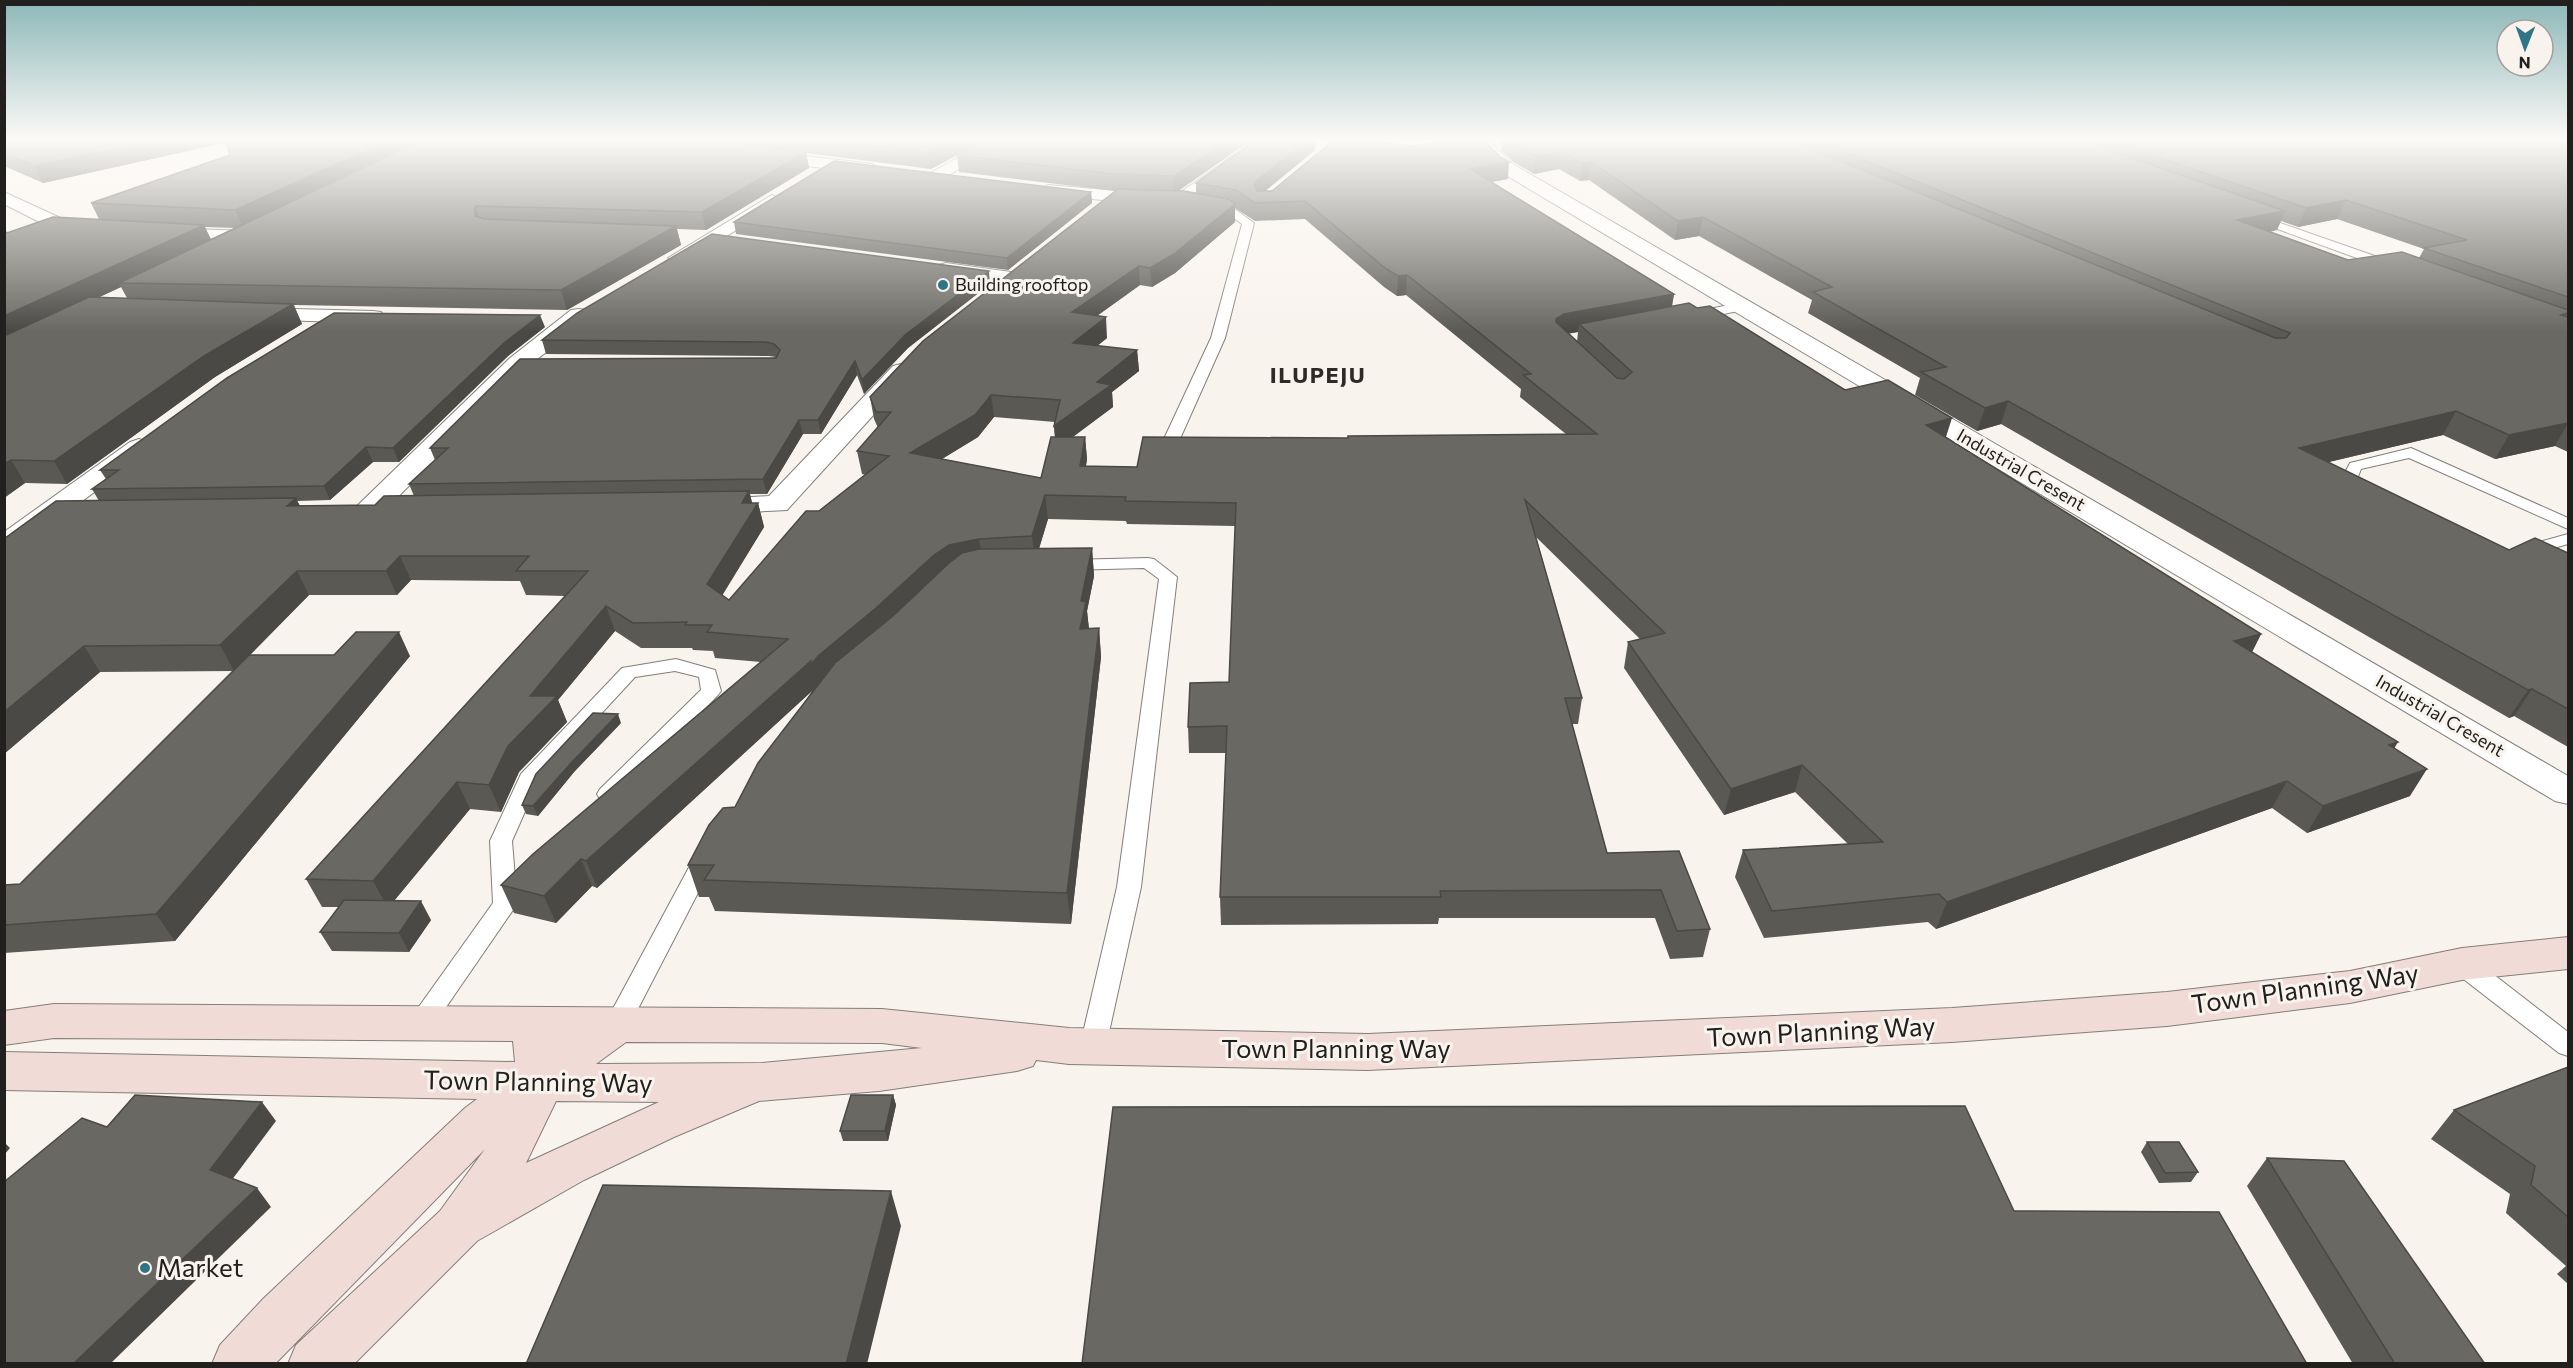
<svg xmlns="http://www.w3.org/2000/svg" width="2573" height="1368" font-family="Commissioner,sans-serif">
	<rect width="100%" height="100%" fill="#f9f3ee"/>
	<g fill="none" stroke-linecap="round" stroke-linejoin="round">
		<defs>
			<path id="lane" d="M 1211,205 L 1236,210 L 1254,223 L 1225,338 L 1179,441 L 1171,446 L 1163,441 L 1211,338 L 1242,224 L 1229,215 L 1207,210 L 1207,206 Z
				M 2254,214 L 2395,263 L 2397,266 L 2387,269 L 2250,219 L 2250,215 Z
				M 1744,302 L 1748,303 L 1748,309 L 1694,320 L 1688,316 L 1694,312 Z
				M 2411,448 L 2568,518 L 2568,529 L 2409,458 L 2361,469 L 2356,482 L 2367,490 L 2365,493 L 2353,493 L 2339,484 L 2350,463 Z
				M 2568,534 L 2568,544 L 2524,557 L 2515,552 L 2518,548 Z
				M 1148,558 L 1154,559 L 1177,577 L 1141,887 L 1106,1046 L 1102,1053 L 1093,1057 L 1084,1053 L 1080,1046 L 1117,887 L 1159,579 L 1144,568 L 1068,570 L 1059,565 L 1068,560 Z
				M 676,659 L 715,670 L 721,691 L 718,695 L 616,799 L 600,799 L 597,794 L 600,789 L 701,690 L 699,677 L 675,671 L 635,677 L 538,782 L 512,841 L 515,878 L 526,873 L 534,875 L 538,881 L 513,910 L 431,1029 L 422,1032 L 413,1029 L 409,1022 L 413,1015 L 493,903 L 490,841 L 521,774 L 622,668 Z
				M 705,850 L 713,852 L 716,858 L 626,1032 L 617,1035 L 608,1032 L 604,1025 L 608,1018 L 694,858 L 697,852 Z
				M 2462,955 L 2471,957 L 2568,1032 L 2568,1056 L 2559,1053 L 2453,971 L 2450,964 L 2453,957 Z"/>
			<path id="street" d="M 988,141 L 1008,141 L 940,180 L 928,180 L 925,176 Z
				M 1254,141 L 1272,141 L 1185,206 L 1179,207 L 1048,195 L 1039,190 L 1048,185 L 1175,196 Z
				M 1472,141 L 1489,141 L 1511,163 L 2568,776 L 2568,804 L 2555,801 L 1499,171 Z
				M 763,151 L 872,164 L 880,169 L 872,174 L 757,160 L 755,156 Z
				M 4,192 L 69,222 L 98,227 L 100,231 L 91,237 L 57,231 L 4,204 Z
				M 772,195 L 781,200 L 778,204 L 685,262 L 671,262 L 668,258 Z
				M 164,228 L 247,231 L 257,237 L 247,243 L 157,238 L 155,234 Z
				M 946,263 L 1011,272 L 1018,274 L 1021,278 L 1018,282 L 1011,284 L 939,273 L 936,269 L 939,265 Z
				M 253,308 L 373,311 L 381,312 L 384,317 L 381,322 L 373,323 L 245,319 L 242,314 L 245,309 Z
				M 579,309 L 587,310 L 590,315 L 587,320 L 526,368 L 378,517 L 368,519 L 358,517 L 354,511 L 358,505 L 510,358 L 571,310 Z
				M 901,364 L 909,366 L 913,371 L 909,376 L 787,510 L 713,514 L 703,512 L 699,506 L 703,500 L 769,496 L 893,366 Z
				M 139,439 L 148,442 L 152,447 L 148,452 L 14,552 L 4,554 L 4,532 L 130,442 Z"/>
			<path id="secondary" d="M 2568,937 L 2568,969 L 2462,980 L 2350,1003 L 2167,1026 L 1952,1042 L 1368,1070 L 1069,1064 L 1036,1060 L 1033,1066 L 1017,1071 L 879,1091 L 759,1101 L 674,1137 L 584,1180 L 477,1241 L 354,1364 L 288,1364 L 296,1345 L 440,1211 L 485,1149 L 275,1364 L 212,1364 L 220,1345 L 263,1299 L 465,1108 L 477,1099 L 4,1090 L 4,1052 L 515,1062 L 513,1041 L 54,1038 L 4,1045 L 4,1011 L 54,1004 L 882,1009 L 1069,1028 L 1368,1034 L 1952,1008 L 2167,992 L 2350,971 L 2462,948 ZM 626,1042 L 882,1043 L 922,1048 L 762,1063 L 596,1064 ZM 556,1101 L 659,1102 L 526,1163 Z"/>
		</defs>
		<!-- lane casing -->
		<use href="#lane" stroke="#837e7a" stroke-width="2"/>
		<!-- street casing -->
		<use href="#street" stroke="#837e7a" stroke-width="2"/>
		<!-- secondary casing -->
		<use href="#secondary" stroke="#837e7a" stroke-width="2"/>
		<!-- lane -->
		<use href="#lane" fill="#fff" fill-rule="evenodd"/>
		<!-- street -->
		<use href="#street" fill="#fff" fill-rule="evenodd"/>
		<!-- secondary -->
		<use href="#secondary" fill="#f1dbd7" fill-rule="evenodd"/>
	</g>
	<!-- wall -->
	<path fill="#5b5954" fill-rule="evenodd" d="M 4,141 L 1250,141 L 1179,190 L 1196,193 L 1196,183 L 1315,142 L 1315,150 L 1265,191 L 1508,179 L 1491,182 L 1674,294 L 1672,307 L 1946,437 L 2261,634 L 2252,652 L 2394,749 L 2410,796 L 2307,833 L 2272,808 L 1936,929 L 1928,922 L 1764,938 L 1735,877 L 1743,850 L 1848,844 L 1795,792 L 1724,815 L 1624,668 L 1628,642 L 1640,639 L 1536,537 L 1582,698 L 1578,724 L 1572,724 L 1607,853 L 1679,851 L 1710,929 L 1703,957 L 1670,959 L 1655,918 L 1439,918 L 1438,924 L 1221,925 L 1220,897 L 1226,753 L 1189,753 L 1188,727 L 1229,682 L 1235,526 L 1127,524 L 1126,521 L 1048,519 L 1039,549 L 1092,548 L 1094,576 L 1087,611 L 1089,629 L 1099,628 L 1101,657 L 1071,924 L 715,911 L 709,897 L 699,897 L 688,865 L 735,807 L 812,691 L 597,888 L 592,886 L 556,923 L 514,913 L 501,885 L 761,662 L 715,658 L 713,651 L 693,650 L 692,648 L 641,648 L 615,631 L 558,700 L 567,722 L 519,772 L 501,812 L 470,809 L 394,901 L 431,920 L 409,952 L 332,951 L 320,932 L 339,907 L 322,907 L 306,879 L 565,596 L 526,595 L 520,581 L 411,580 L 397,595 L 309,595 L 250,655 L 410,656 L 175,941 L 4,953 L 4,885 L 20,884 L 233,671 L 100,672 L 4,754 L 99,501 L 92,489 L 106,479 L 100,470 L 545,327 L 508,356 L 399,462 L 373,462 L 330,500 L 297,501 L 300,506 L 375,505 L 414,496 L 409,484 L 435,460 L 430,448 L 776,357 L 769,356 L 546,354 L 542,340 L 990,284 L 908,348 L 864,394 L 857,375 L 821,434 L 803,434 L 767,494 L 750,494 L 752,503 L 758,503 L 764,527 L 722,595 L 729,600 L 819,511 L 866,475 L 862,474 L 857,451 L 878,428 L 874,419 L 870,397 L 1115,191 L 959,172 L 957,155 L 931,169 L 806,153 L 809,168 L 706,230 L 677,229 L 681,245 L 567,310 L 294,305 L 302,324 L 215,377 L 67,484 L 25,483 L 4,498 L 7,233 L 99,219 L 91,203 L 230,155 L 227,142 L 43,183 L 4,166 ZM 1235,208 L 1255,221 L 1305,219 L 1384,287 L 1397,296 L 1406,295 L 1521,389 L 1520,397 L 1566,434 L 1348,438 L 1137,467 L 1086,466 L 1087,459 L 1085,437 L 1073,437 L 1113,407 L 1112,392 L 1139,371 L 1137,350 L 1097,346 L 1107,338 L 1097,316 L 1140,285 L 1152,287 L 1175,273 L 1235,222 ZM 205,227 L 235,228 L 211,239 ZM 121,287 L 127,298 L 99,297 ZM 1578,332 L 1577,342 L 1568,333 ZM 994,417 L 1055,422 L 1054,426 L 1055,437 L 1041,478 L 942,459 L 978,437 Z
		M 1502,141 L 2568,141 L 2568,452 L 2555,446 L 2495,459 L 2443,435 L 2328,462 L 2509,550 L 2568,553 L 2568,747 L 2514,716 L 2509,718 L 2001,424 L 1977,431 L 1915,395 L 1920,378 L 1808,313 L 1812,300 L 1699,236 L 1675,240 L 1589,180 L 1580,181 L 1559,169 L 1534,174 L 1512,161 L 1501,150 ZM 2337,219 L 2424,249 L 2419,258 L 2348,260 L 2270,232 L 2277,230 L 2281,221 L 2298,227 Z
		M 1091,192 L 1092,203 L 1008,270 L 736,234 L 734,222 Z
		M 621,723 L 574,772 L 538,816 L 526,814 L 522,805 Z
		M 2568,1067 L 2568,1284 L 2557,1274 L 2566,1266 L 2506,1213 L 2510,1194 L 2431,1139 L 2454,1110 Z
		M 893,1095 L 896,1105 L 888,1141 L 843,1141 L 840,1131 Z
		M 2147,1142 L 2198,1172 L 2191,1182 L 2159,1183 L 2141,1152 Z
		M 2267,1158 L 2485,1364 L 2353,1364 L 2247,1186 Z"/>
	<!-- shaded-wall -->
	<path fill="#4a4945" d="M 151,141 L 229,142 L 43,183 L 34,166 Z
		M 387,141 L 428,141 L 244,229 L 235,210 Z
		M 950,141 L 983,141 L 931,169 L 928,152 Z
		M 1226,141 L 1250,141 L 1174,194 L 1174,176 Z
		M 1307,141 L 1316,141 L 1315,142 L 1315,150 L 1258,197 L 1254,203 L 1254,185 L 1257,180 Z
		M 806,152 L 809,168 L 706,230 L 702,212 Z
		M 1561,152 L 1559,169 L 1534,174 L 1536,156 Z
		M 1509,162 L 1508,179 L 1469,186 L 1470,169 Z
		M 1591,162 L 1589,180 L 1580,181 L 1582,163 Z
		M 1091,192 L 1092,203 L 1008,270 L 1007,258 Z
		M 2346,200 L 2337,219 L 2298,227 L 2306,208 Z
		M 1235,204 L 1235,222 L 1175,273 L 1152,287 L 1150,268 Z
		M 475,206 L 481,224 L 475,216 Z
		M 2285,211 L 2277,230 L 2230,239 L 2237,220 Z
		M 1703,217 L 1699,236 L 1675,240 L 1678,221 Z
		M 204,225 L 212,243 L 119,283 L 121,287 L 4,342 L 4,316 Z
		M 676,226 L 681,245 L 567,310 L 561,290 Z
		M 1139,266 L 1140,285 L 1074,332 L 1072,312 Z
		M 989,271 L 990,284 L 908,348 L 864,394 L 862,380 L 905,335 Z
		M 1407,275 L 1406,295 L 1397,296 L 1398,276 Z
		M 1674,294 L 1670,314 L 1579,324 L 1578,332 L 1562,335 L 1554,339 L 1556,319 L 1564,314 Z
		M 293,304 L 302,324 L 215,377 L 67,484 L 54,461 L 204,356 Z
		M 540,315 L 545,327 L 508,356 L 399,462 L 393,448 L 504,343 Z
		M 1106,317 L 1107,338 L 1075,364 L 1073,343 Z
		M 1137,350 L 1139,371 L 1112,392 L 1113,407 L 1056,449 L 1054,426 L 1097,382 Z
		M 855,361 L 857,375 L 821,434 L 818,420 Z
		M 991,395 L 994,417 L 978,437 L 914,476 L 910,453 Z
		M 2008,401 L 2001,424 L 1977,431 L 1985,408 Z
		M 2456,411 L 2443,435 L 2287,472 L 2299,448 Z
		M 1952,418 L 1945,440 L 1926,425 Z
		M 799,420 L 803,434 L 767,494 L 763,479 Z
		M 2568,423 L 2555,446 L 2495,459 L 2509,435 Z
		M 1085,437 L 1087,459 L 1082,489 L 1080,466 Z
		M 366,447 L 373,462 L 330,500 L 324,486 Z
		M 11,460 L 25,483 L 4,498 L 4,464 Z
		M 749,491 L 754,510 L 758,503 L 764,527 L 714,609 L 707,584 L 742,503 Z
		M 1045,495 L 1048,519 L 1035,561 L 1032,536 Z
		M 296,498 L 307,521 L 287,506 Z
		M 979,539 L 983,563 L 812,691 L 597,888 L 586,861 L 812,660 L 818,656 L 934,555 L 949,545 Z
		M 1092,548 L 1094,576 L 1087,611 L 1089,630 L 1080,629 L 1081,601 Z
		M 400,556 L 411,580 L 397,595 L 386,571 Z
		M 297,571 L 309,595 L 234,671 L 220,645 Z
		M 606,606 L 615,631 L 558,700 L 567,722 L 519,772 L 501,812 L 489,785 L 530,696 Z
		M 1099,628 L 1101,657 L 1071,924 L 1067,893 Z
		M 399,632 L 410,656 L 175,941 L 156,914 Z
		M 2261,634 L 2248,660 L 2234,641 Z
		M 84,646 L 100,672 L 4,754 L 4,712 Z
		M 2532,689 L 2514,716 L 2509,718 L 2528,690 Z
		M 618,714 L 621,723 L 574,772 L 538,816 L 533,806 L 571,763 Z
		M 2398,742 L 2382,769 L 2389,745 Z
		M 1802,765 L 1795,792 L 1724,815 L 1731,789 Z
		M 2427,769 L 2410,796 L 2307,833 L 2323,806 Z
		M 2287,781 L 2272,808 L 1936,929 L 1947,902 Z
		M 457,782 L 470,809 L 388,908 L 373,881 Z
		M 581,859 L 592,886 L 556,923 L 544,896 Z
		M 421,901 L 431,920 L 409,952 L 399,933 Z
		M 893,1095 L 896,1105 L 888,1141 L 885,1131 Z
		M 262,1102 L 276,1121 L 225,1189 L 210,1170 Z
		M 4,1142 L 10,1148 L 4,1155 Z
		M 257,1188 L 271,1207 L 110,1364 L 73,1364 Z
		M 891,1191 L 901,1226 L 867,1364 L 846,1364 Z"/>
	<!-- building -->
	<path fill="#6a6862" stroke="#4a4945" stroke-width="1.5" d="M 4,141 L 151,141 L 34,166 L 4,153 Z
		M 226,141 L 387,141 L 235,210 L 91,203 L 230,155 Z
		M 420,141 L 717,141 L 806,152 L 702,212 L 475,206 L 475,216 L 484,219 L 676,226 L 561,290 L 119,283 Z
		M 835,141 L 950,141 L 928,152 Z
		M 982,141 L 1226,141 L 1174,176 L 1113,174 L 957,155 Z
		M 1254,141 L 1307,141 L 1257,180 L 1254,185 L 1257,191 L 1272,191 L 1333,141 L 1371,141 L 1412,146 L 1449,141 L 1485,141 L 1499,156 L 1509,162 L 1470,169 L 1674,294 L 1564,314 L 1556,319 L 1556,322 L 1617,378 L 1624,379 L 1632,372 L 1579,324 L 1689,303 L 1697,308 L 1710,306 L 1845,390 L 1888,380 L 1952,418 L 1926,425 L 2261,634 L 2234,641 L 2398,742 L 2389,745 L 2427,769 L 2323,806 L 2287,781 L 1947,902 L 1939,894 L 1772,911 L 1743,850 L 1883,842 L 1802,765 L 1731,789 L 1628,642 L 1665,633 L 1525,500 L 1582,698 L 1565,698 L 1607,853 L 1679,851 L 1710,929 L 1677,931 L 1661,890 L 1440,891 L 1441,897 L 1220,897 L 1227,726 L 1188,727 L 1190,683 L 1229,682 L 1236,503 L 1125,501 L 1126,497 L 1045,495 L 1032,536 L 979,539 L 949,545 L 934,555 L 876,608 L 818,656 L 807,670 L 812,660 L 586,861 L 581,859 L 544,896 L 501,885 L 533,854 L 788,639 L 707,632 L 712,625 L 685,625 L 687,622 L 633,623 L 606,606 L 530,696 L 557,696 L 508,746 L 489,785 L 457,782 L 373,881 L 306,879 L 588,571 L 516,571 L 529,556 L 400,556 L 386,571 L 297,571 L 220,645 L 84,646 L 4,712 L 4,539 L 56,501 L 296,498 L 287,506 L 375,505 L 384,496 L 749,491 L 742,503 L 758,503 L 707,584 L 729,600 L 806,511 L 819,511 L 889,456 L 857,451 L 891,412 L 876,412 L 870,397 L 923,341 L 1118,189 L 1184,191 L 1228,199 L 1235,204 L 1174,254 L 1150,268 L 1139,266 L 1072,312 L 1106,317 L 1073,343 L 1137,350 L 1097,382 L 1111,385 L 1054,426 L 1060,400 L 991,395 L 975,415 L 910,453 L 1041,478 L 1051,437 L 1085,437 L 1080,466 L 1137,467 L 1143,437 L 1348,438 L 1348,436 L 1597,434 L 1523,375 L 1531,374 L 1407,275 L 1398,276 L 1385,268 L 1305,201 L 1255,203 L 1236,190 L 1196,183 Z
		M 1511,141 L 1792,141 L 2275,338 L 2286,338 L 2290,333 L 1817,141 L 2083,141 L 2285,211 L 2237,220 L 2348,260 L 2402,252 L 2568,310 L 2568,313 L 2561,315 L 2568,317 L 2568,423 L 2509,435 L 2456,411 L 2299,448 L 2509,550 L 2535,538 L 2568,553 L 2568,709 L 2532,689 L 2528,690 L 2008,401 L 1985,408 L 1921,372 L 1946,367 L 1813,292 L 1832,287 L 1703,217 L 1678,221 L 1591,162 L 1582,163 L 1561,152 L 1536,156 L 1514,144 Z
		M 2112,141 L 2568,141 L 2568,297 L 2424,248 L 2467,240 L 2346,200 L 2306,208 Z
		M 834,161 L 1091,192 L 1007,258 L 734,222 Z
		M 53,217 L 204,225 L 4,316 L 4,230 L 7,233 Z
		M 712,234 L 989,271 L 905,335 L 862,380 L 855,361 L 818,420 L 799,420 L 763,479 L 409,484 L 448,448 L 430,448 L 520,359 L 776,358 L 780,350 L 774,344 L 766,342 L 542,340 L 577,313 Z
		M 89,297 L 293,304 L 204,356 L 54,461 L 11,460 L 4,464 L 4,336 Z
		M 334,313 L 540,315 L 504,343 L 393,448 L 366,447 L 324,486 L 92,489 L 119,470 L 100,470 L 227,378 Z
		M 1092,548 L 1081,601 L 1086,602 L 1080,629 L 1099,628 L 1067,893 L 704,880 L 714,865 L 688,865 L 709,825 L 723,808 L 735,807 L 758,763 L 835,663 L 893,616 L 949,563 L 962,553 L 979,549 Z
		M 356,632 L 399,632 L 156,914 L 4,925 L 4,885 L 20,884 L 249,655 L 334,655 Z
		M 593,713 L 618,714 L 571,763 L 533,806 L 522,805 L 536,774 Z
		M 344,900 L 421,901 L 399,933 L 320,932 Z
		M 2568,1067 L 2568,1217 L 2531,1185 L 2535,1166 L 2454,1110 Z
		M 135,1095 L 262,1102 L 210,1170 L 257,1188 L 73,1364 L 4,1364 L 4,1182 L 82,1118 L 107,1127 Z
		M 851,1095 L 893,1095 L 885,1131 L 840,1131 Z
		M 1965,1106 L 2014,1211 L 2219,1212 L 2307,1364 L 1082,1364 L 1113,1107 Z
		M 2147,1142 L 2179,1142 L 2198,1172 L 2165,1173 Z
		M 2267,1158 L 2344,1161 L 2485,1364 L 2395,1364 Z
		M 603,1185 L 891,1191 L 846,1364 L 526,1364 Z"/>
	<!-- sky -->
	<linearGradient id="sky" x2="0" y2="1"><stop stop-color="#8db7b8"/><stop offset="0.42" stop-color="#fcfaf7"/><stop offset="1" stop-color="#fcfaf7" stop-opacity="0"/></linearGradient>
	<rect width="2573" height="332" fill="url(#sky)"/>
	<!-- markers -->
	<g fill="#317484" stroke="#f9f3ee" stroke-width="2">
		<circle cx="943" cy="285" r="6"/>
		<circle cx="145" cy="1268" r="6"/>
	</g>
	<g text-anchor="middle" stroke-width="6" stroke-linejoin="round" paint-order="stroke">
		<!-- far-poi labels -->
		<g font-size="18" fill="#22201e" stroke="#f9f3ee" text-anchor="start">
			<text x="955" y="291">Building rooftop</text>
		</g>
		<!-- far-street labels -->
		<g font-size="18" fill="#22201e" stroke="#f9f3ee">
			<text transform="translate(2021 470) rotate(30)" y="6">Industrial Cresent</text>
			<text transform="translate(2440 716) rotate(30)" y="6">Industrial Cresent</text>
		</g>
		<!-- far-district labels -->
		<g font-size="22" font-weight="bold" letter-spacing="1.5" fill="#2e2a26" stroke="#f9f3ee">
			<text x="1318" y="383">ILUPEJU</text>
		</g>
		<!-- near-street labels -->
		<g font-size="26" fill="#22201e" stroke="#f9f3ee">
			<text transform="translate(2305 989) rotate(-8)" y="9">Town Planning Way</text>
			<text transform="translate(1821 1032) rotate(-3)" y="9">Town Planning Way</text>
			<text x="1336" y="1058">Town Planning Way</text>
			<text transform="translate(538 1082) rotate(1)" y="9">Town Planning Way</text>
		</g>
		<!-- near-poi labels -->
		<g font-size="26" fill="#22201e" stroke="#f9f3ee" text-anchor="start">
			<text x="157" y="1277">Market</text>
		</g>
	</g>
	<!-- border -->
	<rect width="2573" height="1368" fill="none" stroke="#22201e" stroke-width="12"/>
	<!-- north arrow -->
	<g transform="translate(2525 48) rotate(181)"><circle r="28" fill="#f9f3ee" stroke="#a39f9b" stroke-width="1.5"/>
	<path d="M0-4.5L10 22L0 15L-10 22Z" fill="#317484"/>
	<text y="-9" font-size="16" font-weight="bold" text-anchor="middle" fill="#22201e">N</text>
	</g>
</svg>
